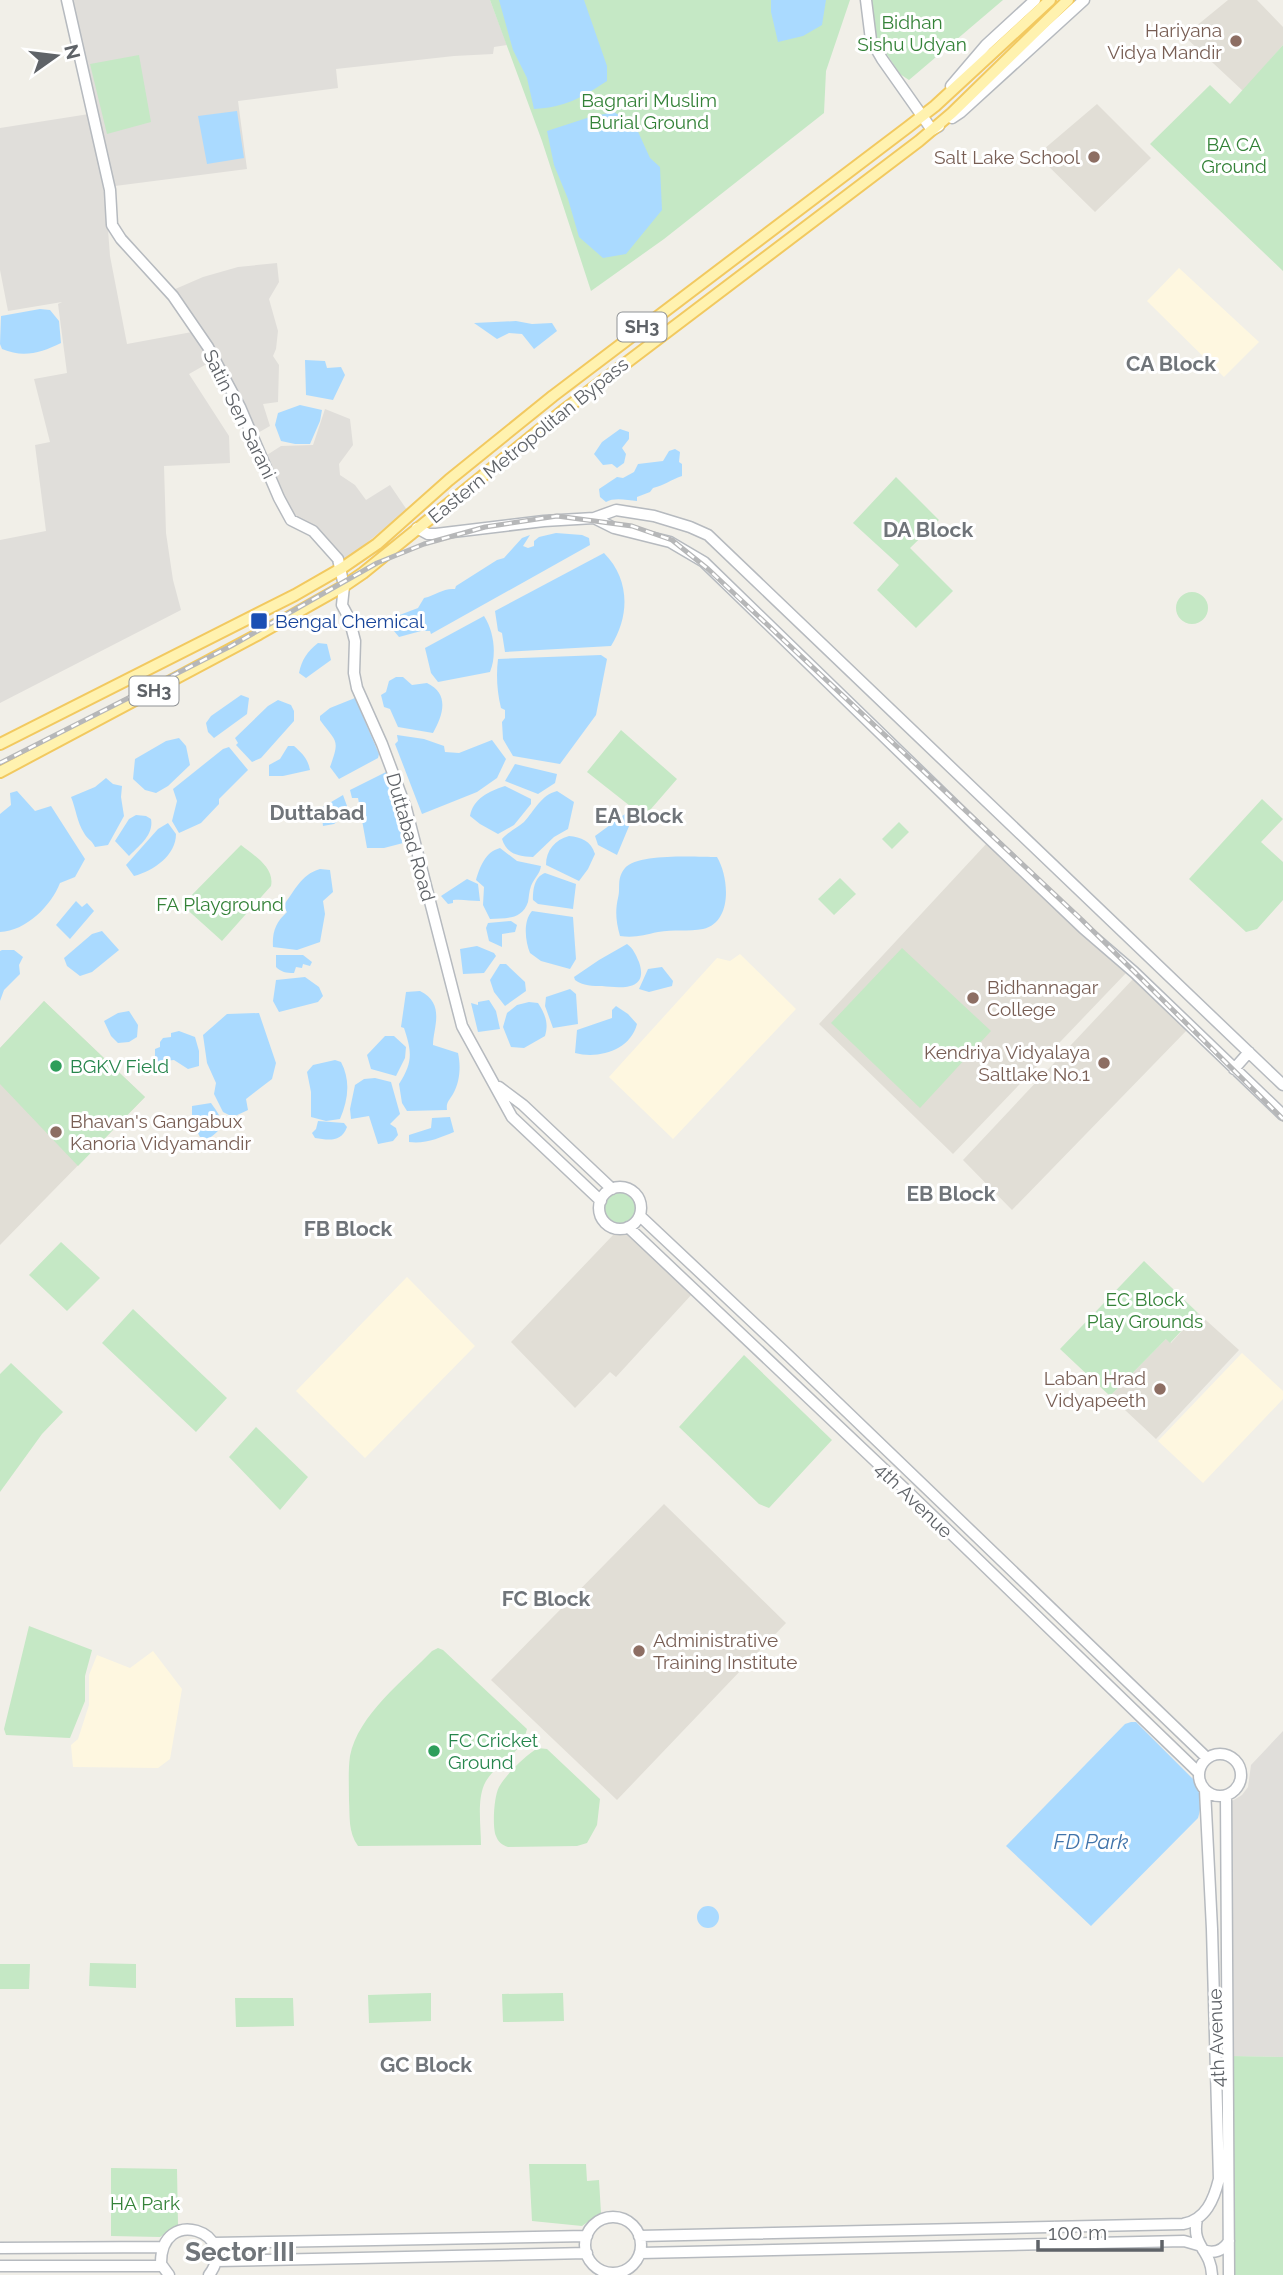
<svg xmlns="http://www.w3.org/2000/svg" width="1283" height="2275" font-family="Raleway,sans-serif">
	<rect width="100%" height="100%" fill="#f1efe8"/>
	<!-- commercial -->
	<path fill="#fef7e0" d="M 1179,268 L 1259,342 L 1224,377 L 1147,301 Z
		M 740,954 L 796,1009 L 673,1139 L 609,1077 L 717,958 L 730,961 Z
		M 407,1277 L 475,1346 L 365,1458 L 296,1391 Z
		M 1242,1353 L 1283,1391 L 1283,1399 L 1203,1483 L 1158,1441 Z
		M 153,1651 L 182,1689 L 170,1759 L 158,1768 L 73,1767 L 71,1745 L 78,1739 L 89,1705 L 89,1675 L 97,1655 L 130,1668 Z"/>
	<!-- industrial -->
	<path fill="#e0deda" d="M 71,0 L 490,0 L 507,45 L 494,47 L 493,54 L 454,56 L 336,69 L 338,88 L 238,101 L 247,169 L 115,186 Z
		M 89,114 L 106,203 L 110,256 L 127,344 L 192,332 L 204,346 L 212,361 L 189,374 L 229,436 L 230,463 L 164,466 L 166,533 L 173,580 L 181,610 L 0,703 L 0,540 L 46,531 L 35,445 L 50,442 L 34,379 L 67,373 L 58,304 L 62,302 L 8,311 L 0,270 L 0,128 Z
		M 277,263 L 279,282 L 269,299 L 278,331 L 276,349 L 273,356 L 279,365 L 278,402 L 263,404 L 270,426 L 256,434 L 173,290 L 203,277 L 238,267 Z
		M 325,409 L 350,419 L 353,445 L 339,464 L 340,475 L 355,485 L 366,500 L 390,485 L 407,510 L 343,562 L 292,516 L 280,493 L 267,455 L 281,446 L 313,445 Z
		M 1283,1731 L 1283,2057 L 1230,2056 L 1232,1801 L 1242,1795 L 1248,1787 L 1251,1765 Z"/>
	<!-- education -->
	<path fill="#e1ded6" d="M 1228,0 L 1257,0 L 1283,27 L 1283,45 L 1243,91 L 1184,36 Z
		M 1097,104 L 1151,158 L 1095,212 L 1037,155 Z
		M 987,843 L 1127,972 L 953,1154 L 819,1024 Z
		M 1133,979 L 1187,1030 L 1012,1210 L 963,1160 Z
		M 44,1001 L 145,1097 L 0,1245 L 0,1048 Z
		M 628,1233 L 693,1293 L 616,1377 L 610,1372 L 575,1408 L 511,1342 L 614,1234 Z
		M 1198,1313 L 1239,1350 L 1156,1439 L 1110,1396 L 1167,1338 L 1171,1343 Z
		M 664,1504 L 786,1623 L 617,1800 L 491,1680 Z"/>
	<!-- green -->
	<path fill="#c5e8c5" d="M 490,0 L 850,0 L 826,71 L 824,113 L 664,239 L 591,291 L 542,141 Z
		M 870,0 L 1003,0 L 909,80 L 900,74 L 872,32 Z
		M 1283,45 L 1283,271 L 1150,144 L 1210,85 L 1230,104 Z
		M 139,55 L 151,122 L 107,134 L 90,64 Z
		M 896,477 L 939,520 L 910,548 L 953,591 L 916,628 L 877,590 L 899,565 L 853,523 Z
		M1176 608a16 16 0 1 1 32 0a16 16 0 1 1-32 0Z
		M 621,730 L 677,779 L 644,817 L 587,772 Z
		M 1262,799 L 1283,819 L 1261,842 L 1283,862 L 1283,900 L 1257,929 L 1246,932 L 1189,879 Z
		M 899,822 L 909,832 L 892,849 L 882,839 Z
		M 241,845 C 253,855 275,867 271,886 L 222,941 L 182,905 Z
		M 840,878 L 856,894 L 834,915 L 818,899 Z
		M 902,948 L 991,1031 L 920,1108 L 831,1023 Z
		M 44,1001 L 145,1097 L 78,1166 L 0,1084 L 0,1048 Z
		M604 1208a16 16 0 1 1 32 0a16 16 0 1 1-32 0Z
		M 61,1242 L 100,1278 L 67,1311 L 29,1275 Z
		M 1144,1261 L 1198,1313 L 1170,1343 L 1166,1339 L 1110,1396 L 1060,1349 Z
		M 133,1309 L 227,1398 L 196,1432 L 102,1343 Z
		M 744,1355 L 832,1440 L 769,1508 L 759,1504 L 679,1427 Z
		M 11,1363 L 63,1412 L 42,1434 L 0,1492 L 0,1374 Z
		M 256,1427 L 308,1477 L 280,1510 L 229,1457 Z
		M 29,1626 L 92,1650 L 85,1676 L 85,1701 L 70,1738 L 6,1735 L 4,1729 Z
		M 438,1648 L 443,1650 L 527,1729 C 520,1759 495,1761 484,1785 C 477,1802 481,1827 481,1845 L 358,1846 C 348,1832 350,1817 349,1800 C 349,1786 348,1770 350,1756 C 358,1715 404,1680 432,1651 Z
		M 538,1748 L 547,1749 L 600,1799 L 597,1825 L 587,1843 L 577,1846 L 508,1847 C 502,1845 498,1842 496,1836 C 492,1827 494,1796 499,1787 C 507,1773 525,1756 538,1748 Z
		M 90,1963 L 136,1964 L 136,1988 L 89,1986 Z
		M 0,1964 L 30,1964 L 29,1989 L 0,1989 Z
		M 431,1993 L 431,2021 L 369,2023 L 368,1995 Z
		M 563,1993 L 564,2021 L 503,2022 L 502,1994 Z
		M 235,1998 L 293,1998 L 294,2026 L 236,2027 Z
		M 1230,2056 L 1283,2057 L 1283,2275 L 1234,2275 Z
		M 529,2164 L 586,2164 L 587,2181 L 599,2180 L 601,2213 L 582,2226 L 532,2221 Z
		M 111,2168 L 177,2169 L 178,2225 L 160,2237 L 111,2236 Z"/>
	<!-- water -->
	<path fill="#aadaff" d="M 499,0 L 584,0 L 607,66 L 607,81 C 581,98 566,107 534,109 L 527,78 L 513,50 Z
		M 771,0 L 826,0 L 822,25 L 803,36 L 778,42 L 771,12 Z
		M 237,111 L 244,158 L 207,164 L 198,116 Z
		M 614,112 L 635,125 L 650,158 L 660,167 L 662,210 L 626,254 L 603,258 L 579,237 L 568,199 L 554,165 L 547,131 L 590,117 Z
		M 40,309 L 50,310 L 59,321 L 61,343 C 41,353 23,358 2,349 L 0,344 L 1,316 Z
		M 516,321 L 532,324 L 552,323 L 557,331 L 534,349 L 522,334 L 509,333 L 497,339 L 474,323 Z
		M 305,360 L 325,361 L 327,368 L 341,367 L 345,375 L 333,400 L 306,395 Z
		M 300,405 L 322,410 L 320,421 L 310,444 L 295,444 L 281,441 L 275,425 L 278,413 Z
		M 620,429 L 629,432 L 629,439 L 622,448 L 626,454 L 624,463 L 617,468 L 612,464 L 603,465 L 594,454 L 602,442 Z
		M 675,449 L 680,452 L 679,462 L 682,464 L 682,476 C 670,480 665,485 653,488 L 650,492 L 637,497 L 637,501 C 627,500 614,497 606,502 L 600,497 L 599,489 L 617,477 L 623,478 L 634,472 L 638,464 L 663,461 L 669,451 Z
		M 556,533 L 582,535 L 589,538 L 590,545 L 431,634 L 430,631 L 421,631 L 399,637 L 389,625 L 398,620 L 397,616 L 418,608 L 424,598 C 436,595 443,588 455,589 L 456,586 L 497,560 L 504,558 L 522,538 L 530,535 L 523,546 L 528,548 L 534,546 L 534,541 L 539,537 Z
		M 604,553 C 630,579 630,616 611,646 L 505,652 L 502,633 L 498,631 L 495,611 Z
		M 484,616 C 494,631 497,655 490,672 L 438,682 L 431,673 L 425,648 Z
		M 318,643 L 327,644 L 331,660 L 306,678 L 299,673 C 302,659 307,652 318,643 Z
		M 601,655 L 607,659 L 596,715 L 560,764 L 513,756 L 503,739 L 502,722 L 505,718 L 505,710 L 501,708 C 497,691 496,676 498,659 Z
		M 396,677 L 403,677 L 412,685 L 427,683 C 450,694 443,715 433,733 L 398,727 L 390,709 L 384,707 L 381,695 L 386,692 L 389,681 Z
		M 241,695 L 249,698 L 247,714 L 214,738 L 208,732 L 206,723 L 211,716 Z
		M 355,698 L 379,754 L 378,758 L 339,779 L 330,767 C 340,739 337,743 320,720 L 320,716 L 330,708 Z
		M 278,700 L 291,705 L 294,711 L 294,721 L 261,758 L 252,762 L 236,745 L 238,743 L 235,738 L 268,706 Z
		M 397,735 L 424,739 L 444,746 L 445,752 L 459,753 L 492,740 L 506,759 L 497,778 L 477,792 L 422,814 L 395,744 L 398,741 Z
		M 179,738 L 186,746 L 190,765 L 168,786 L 156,793 L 145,790 L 133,779 L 135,759 L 166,741 Z
		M 288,746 L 294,746 C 302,753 308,759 310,770 L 283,776 L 269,776 L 269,765 L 280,759 Z
		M 229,747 L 248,770 L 219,799 L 219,804 L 201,823 L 179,833 L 172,821 L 177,801 L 173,789 L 223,749 Z
		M 515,764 L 557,774 L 555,783 L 538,794 L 505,781 Z
		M 386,772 L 407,842 L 384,848 L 367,848 L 358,798 L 352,798 L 350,790 Z
		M 106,778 L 113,784 L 122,786 L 121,797 L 124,816 L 108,845 L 95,847 C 92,840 87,839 84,833 C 77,822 76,809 71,797 L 95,787 Z
		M 505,786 L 531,799 L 531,804 L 514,825 L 498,834 L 480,824 L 470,816 C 473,799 489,791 505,786 Z
		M 17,791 L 35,811 L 51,806 L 85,859 L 75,877 L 60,883 C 51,906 26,931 0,932 L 0,814 L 11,805 L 10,793 Z
		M 557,791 L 574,802 L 568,829 L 554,837 L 533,857 C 519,856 507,855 502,839 C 508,832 517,828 524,822 C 535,810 541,795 557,791 Z
		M 343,795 L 347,806 L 347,814 L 334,824 L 323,826 L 321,808 Z
		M 625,814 L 632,819 L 617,855 L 598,845 L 595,836 Z
		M 136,815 L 146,816 L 151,819 C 154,835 139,846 129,856 L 115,841 L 129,819 Z
		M 168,823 L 176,834 C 176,855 154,871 134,876 L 126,865 L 158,829 Z
		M 569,836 C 581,837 591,841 595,854 L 588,869 L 579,881 L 546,865 C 546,850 555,840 569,836 Z
		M 500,848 L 517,861 L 541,866 C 540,874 534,878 531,886 C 529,891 529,897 528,902 C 522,920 506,918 490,919 L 483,905 L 484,887 L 476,880 C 480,867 485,852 500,848 Z
		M 717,857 C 729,877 733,922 703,929 C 689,932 673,929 658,932 C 644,935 635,938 620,936 C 616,922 615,911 618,898 C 621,888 616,879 625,868 C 638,853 697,857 717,857 Z
		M 320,869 L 330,870 L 333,892 L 323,901 L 325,914 L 320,942 L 297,950 L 273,947 C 272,932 276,922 287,912 L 283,906 C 295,891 300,875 320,869 Z
		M 545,873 L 576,884 L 573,909 L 538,904 L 533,900 C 533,890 534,877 545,873 Z
		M 467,879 L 478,884 L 480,901 C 470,901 463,899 453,900 L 453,903 L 448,904 L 441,896 Z
		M 76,901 L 82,907 L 87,903 L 94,911 L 70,939 L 56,925 Z
		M 532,911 L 573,917 L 576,959 L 570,969 L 541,961 L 530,953 C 525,941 523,921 532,911 Z
		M 511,921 L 517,925 L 515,932 L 502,934 L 502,947 L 489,941 L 486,928 L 488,923 Z
		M 102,931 L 119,950 L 92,972 L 80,976 L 67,966 L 64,958 L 92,934 Z
		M 627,944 C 633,948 636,955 639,962 C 649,991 621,988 602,986 C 593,986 583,986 575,980 L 574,977 L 599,960 Z
		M 477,946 L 494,953 L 496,956 L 484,973 L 463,974 L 460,949 Z
		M 2,950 L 14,950 L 23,957 L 19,965 L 20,974 L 4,990 L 0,1001 L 0,951 Z
		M 276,955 L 303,955 L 312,962 L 310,966 L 303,964 L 302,968 L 296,967 L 294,973 C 286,973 281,972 276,967 Z
		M 500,964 L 506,964 L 525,982 L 526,991 L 505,1006 L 494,992 L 490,980 Z
		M 662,967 L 673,981 L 672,986 L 649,992 L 639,989 L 648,969 Z
		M 305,977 L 319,987 L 323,996 L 318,1002 L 279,1012 L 273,1001 L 276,980 Z
		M 570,989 L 576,994 L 578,1024 L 553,1028 L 545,1006 L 546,997 Z
		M 420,991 C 446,1004 433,1028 433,1045 L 458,1053 C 461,1066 460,1082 453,1094 C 449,1101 446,1102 447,1110 L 407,1111 L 402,1103 L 399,1084 C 413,1062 412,1052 404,1028 L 401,1027 L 406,992 Z
		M 489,1000 L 496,1011 L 500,1029 L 478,1032 L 471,1003 L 478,1005 L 478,1002 Z
		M 529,1002 L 538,1003 C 545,1014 549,1023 545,1036 L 524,1048 L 511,1047 L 503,1027 L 507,1013 L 517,1005 Z
		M 616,1006 L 628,1014 L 637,1024 C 630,1051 598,1059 575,1053 L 577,1030 L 612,1018 L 612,1010 Z
		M 129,1011 L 138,1025 L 137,1037 L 129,1042 L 118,1043 L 111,1036 L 104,1021 L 118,1013 Z
		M 259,1013 L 276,1063 L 272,1079 L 246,1099 L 248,1110 L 233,1117 L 223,1112 L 214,1094 L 216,1083 L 207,1063 L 203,1035 L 227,1014 Z
		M 179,1031 L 195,1037 L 199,1051 L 199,1066 L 188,1069 L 174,1060 L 155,1062 L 155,1049 L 160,1047 L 160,1042 L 163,1038 L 171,1037 L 171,1033 Z
		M 385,1036 L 394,1036 L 406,1047 L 405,1058 L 396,1076 L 371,1069 L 367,1055 Z
		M 335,1060 L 341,1062 C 351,1081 348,1100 340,1119 L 326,1121 L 311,1117 L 311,1092 L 307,1072 L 313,1065 Z
		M 375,1078 L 391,1082 L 400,1114 L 390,1124 L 396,1128 L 398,1135 L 393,1141 L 378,1144 L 369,1116 L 351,1119 L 350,1109 L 355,1085 L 364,1079 Z
		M 211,1103 C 224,1121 227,1127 206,1140 L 200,1137 L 192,1122 L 192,1106 Z
		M 450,1117 L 454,1132 C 439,1138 426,1144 409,1142 L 409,1135 L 431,1128 L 432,1118 Z
		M 318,1121 L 344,1123 L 347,1127 C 341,1143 328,1140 315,1138 L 312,1133 L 316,1129 Z
		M 1131,1722 L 1136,1722 L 1196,1782 C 1201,1794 1202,1805 1198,1818 L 1091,1926 L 1006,1846 L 1125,1724 Z
		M697 1917a11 11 0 1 1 22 0a11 11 0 1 1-22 0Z"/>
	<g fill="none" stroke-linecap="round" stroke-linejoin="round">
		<defs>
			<path id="secondary" d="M 67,0 L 110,190 L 112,225 L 121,239 L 173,296 L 208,347 L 240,407 L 279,498 L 291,520 L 313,531 L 338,559 L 344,586 L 342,605 L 349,618 L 355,641 L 354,673 L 357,688 L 382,744 L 406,808 L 462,1026 L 512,1117 L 601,1201
				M 866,0 L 871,40 L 882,59 L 932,130 L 939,126
				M 951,86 L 986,45 L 1035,0
				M 952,118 L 961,112 L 1084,0
				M 594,518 L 614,528 L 670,542 L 704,562 L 976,826 L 1083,928 L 1134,972 L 1283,1115
				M 417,528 L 428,534 L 436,534 L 544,521 L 594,518 L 616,510 L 654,516 L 690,527 L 708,535 L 1283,1085
				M 1234,1069 L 1249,1052
				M 499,1087 L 523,1105 L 612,1189
				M599 1208a21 21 0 1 1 42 0a21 21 0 1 1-42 0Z
				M 640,1216 L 790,1357 L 1207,1758
				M 628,1227 L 907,1491 L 1199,1773
				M1199 1775a21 21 0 1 1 42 0a21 21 0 1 1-42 0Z
				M 1226,1795 L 1229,2275
				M585 2245a28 28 0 1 1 56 0a28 28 0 1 1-56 0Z
				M 1197,2219 C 1191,2247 1211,2249 1212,2275
				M 639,2236 L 1183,2224 C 1206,2220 1214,2199 1219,2179 L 1212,1929 L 1205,1790
				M 213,2243 L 587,2236
				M 0,2248 L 163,2247
				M 1203,2250 C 1214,2254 1223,2251 1229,2241
				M 640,2253 L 1184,2241 L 1198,2245
				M 216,2261 L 587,2253
				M 0,2266 L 162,2266
				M 169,2275 L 161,2264 C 160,2204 241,2232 209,2275"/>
			<path id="primary" d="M 0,744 L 295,595 L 342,568 L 377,544 L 449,480 L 553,396 L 908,127 L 935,106 L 1050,0
				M 0,772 L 259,634 L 344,586 L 363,573 L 564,410 L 919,141 L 952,113 L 1068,0"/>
		</defs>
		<!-- secondary casing -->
		<use href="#secondary" stroke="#b6babf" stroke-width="13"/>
		<!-- primary casing -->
		<use href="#primary" stroke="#f2c960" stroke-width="14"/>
		<!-- secondary -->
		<use href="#secondary" stroke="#fff" stroke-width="10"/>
		<!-- primary -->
		<use href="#primary" stroke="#fff2af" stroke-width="10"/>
		<defs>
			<path id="rail" d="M 0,763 L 231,646 L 377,563 L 424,544 L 485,527 L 557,516 L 632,526 L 672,540 L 708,569 L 1082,920 L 1283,1119"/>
		</defs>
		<!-- rail casing -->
		<use href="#rail" stroke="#b6b7b8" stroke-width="5"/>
		<!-- rail -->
		<use href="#rail" stroke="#fff" stroke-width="2.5" stroke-dasharray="8" stroke-linecap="butt"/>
	</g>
	<!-- markers -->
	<g fill="#8d6e63" stroke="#fff" stroke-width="2.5">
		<circle cx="1236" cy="41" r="7"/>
		<circle cx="1094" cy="157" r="7"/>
		<circle cx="973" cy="998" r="7"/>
		<circle cx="1104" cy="1063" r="7"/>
		<circle cx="56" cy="1132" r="7"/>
		<circle cx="1160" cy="1389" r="7"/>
		<circle cx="639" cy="1651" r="7"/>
	</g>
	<rect fill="#1a4fb4" stroke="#fff" stroke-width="2.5" x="250" y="612" width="18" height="18" rx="3.5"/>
	<g fill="#2e9e5b" stroke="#fff" stroke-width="2.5">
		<circle cx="56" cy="1066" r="7"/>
		<circle cx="434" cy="1751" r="7"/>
	</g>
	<g text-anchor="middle" stroke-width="6" stroke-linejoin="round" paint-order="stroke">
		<!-- shield labels -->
		<g fill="#fff" stroke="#8f9295" stroke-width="2">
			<rect x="617.5" y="312.5" width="49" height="29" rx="5"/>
			<rect x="129.5" y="676.5" width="49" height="29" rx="5"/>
		</g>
		<g font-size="18" font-weight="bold" fill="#5f6368">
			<text x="642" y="333">SH3</text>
			<text x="154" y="697">SH3</text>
		</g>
		<!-- park labels -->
		<g font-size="19" fill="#348238" stroke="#fff">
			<text x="912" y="29">Bidhan<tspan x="912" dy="22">Sishu Udyan</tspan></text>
			<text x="649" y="107">Bagnari Muslim<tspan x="649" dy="22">Burial Ground</tspan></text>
			<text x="1234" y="151">BA CA<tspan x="1234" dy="22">Ground</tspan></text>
			<text x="220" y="911">FA Playground</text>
			<text x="1145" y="1306">EC Block<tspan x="1145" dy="22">Play Grounds</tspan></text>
			<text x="145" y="2210">HA Park</text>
		</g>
		<!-- education labels -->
		<g font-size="19" fill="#785e54" stroke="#fff" text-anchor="end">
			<text x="1222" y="37">Hariyana<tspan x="1222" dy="22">Vidya Mandir</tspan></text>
			<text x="1080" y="164">Salt Lake School</text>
			<text x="987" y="994" text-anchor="start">Bidhannagar<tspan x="987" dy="22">College</tspan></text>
			<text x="1090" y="1059">Kendriya Vidyalaya<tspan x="1090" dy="22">Saltlake No.1</tspan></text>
			<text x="70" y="1128" text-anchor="start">Bhavan's Gangabux<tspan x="70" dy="22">Kanoria Vidyamandir</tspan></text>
			<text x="1146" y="1385">Laban Hrad<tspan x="1146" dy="22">Vidyapeeth</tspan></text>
			<text x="653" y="1647" text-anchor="start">Administrative<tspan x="653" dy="22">Training Institute</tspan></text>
		</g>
		<!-- street labels -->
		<g font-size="19" fill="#5f6368" stroke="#fff">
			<text transform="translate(240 414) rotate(64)" y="7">Satin Sen Sarani</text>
			<text transform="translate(528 440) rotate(-39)" y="7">Eastern Metropolitan Bypass</text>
			<text transform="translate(411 837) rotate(74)" y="7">Duttabad Road</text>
			<text transform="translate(914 1500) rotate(44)" y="7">4th Avenue</text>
			<text transform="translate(1216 2038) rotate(-92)" y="7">4th Avenue</text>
		</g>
		<!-- transit labels -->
		<g font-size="19" fill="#164399" stroke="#fff" text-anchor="start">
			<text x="275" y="628">Bengal Chemical</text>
		</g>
		<!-- leisure labels -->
		<g font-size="19" fill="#27864d" stroke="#fff" text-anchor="start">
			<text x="70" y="1073">BGKV Field</text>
			<text x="448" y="1747">FC Cricket<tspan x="448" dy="22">Ground</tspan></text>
		</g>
		<!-- neighbourhood labels -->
		<g font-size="21" font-weight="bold" fill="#70757a" stroke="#fff">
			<text x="1171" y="371">CA Block</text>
			<text x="928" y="537">DA Block</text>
			<text x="317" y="820">Duttabad</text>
			<text x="639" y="823">EA Block</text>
			<text x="951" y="1201">EB Block</text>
			<text x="348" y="1236">FB Block</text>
			<text x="546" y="1606">FC Block</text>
			<text x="426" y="2072">GC Block</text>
		</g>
		<!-- water labels -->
		<g font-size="21" font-style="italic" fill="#4174aa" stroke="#fff">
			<text x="1091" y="1849">FD Park</text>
		</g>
		<!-- district labels -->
		<g font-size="26" font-weight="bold" fill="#70757a" stroke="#fff">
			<text x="240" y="2261">Sector III</text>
		</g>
	</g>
	<!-- north arrow -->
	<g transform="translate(56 56) rotate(76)" stroke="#ffffff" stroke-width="5" paint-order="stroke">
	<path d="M0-5L12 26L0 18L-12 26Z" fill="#5f6368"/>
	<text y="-10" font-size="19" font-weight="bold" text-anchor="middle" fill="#5f6368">N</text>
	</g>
	<!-- scale -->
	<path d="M1038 2240v10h124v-10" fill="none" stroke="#5f6368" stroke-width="3.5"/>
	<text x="1048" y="2240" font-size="21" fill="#5f6368" stroke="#ffffff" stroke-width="5" paint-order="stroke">100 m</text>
</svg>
